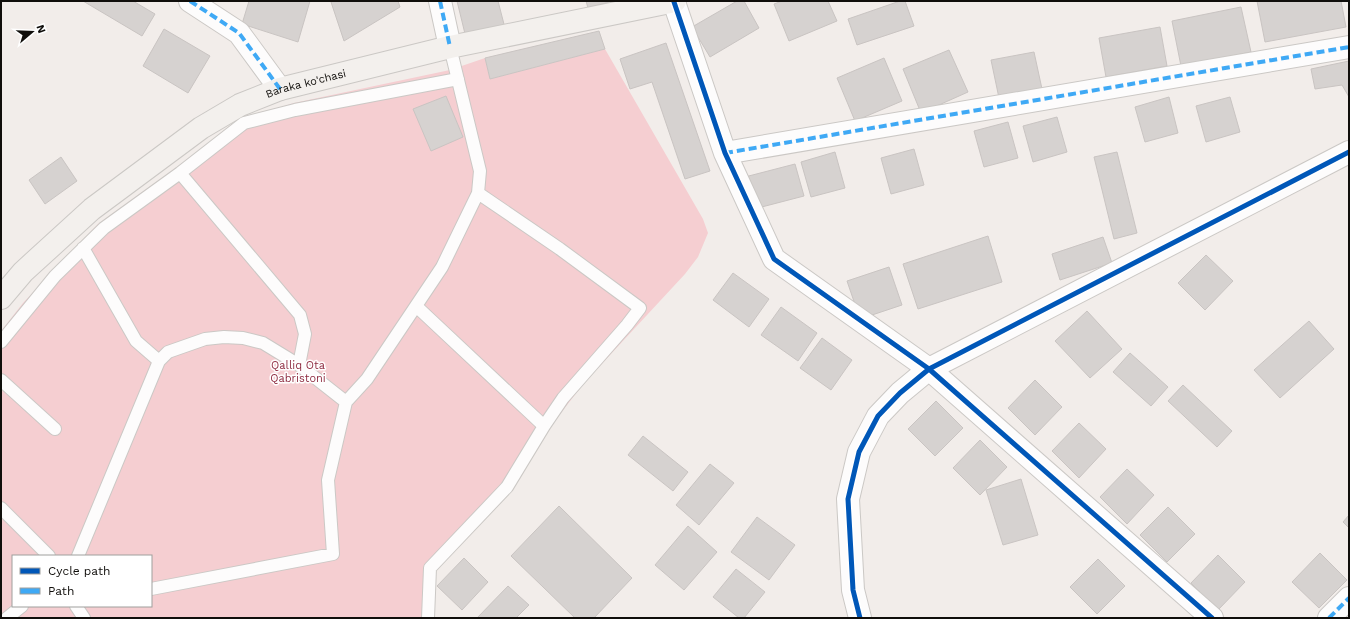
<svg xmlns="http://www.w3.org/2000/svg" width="1350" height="619" font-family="'Work Sans',sans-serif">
	<rect width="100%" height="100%" fill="#f2edea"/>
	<!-- green -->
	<path fill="#f5ced1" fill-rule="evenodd" d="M 605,49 L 703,219 L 708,233 L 698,257 L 685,274 L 584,383 L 547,431 L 433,570 L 433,618 L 1,618 L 1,331 L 23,303 L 98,224 L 245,118 L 294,103 L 450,70 L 485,58 L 490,79 ZM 13,556 L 151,556 L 151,606 L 13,606 Z"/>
	<!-- building -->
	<path fill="#d6d2d0" stroke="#c9c4c2" d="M 83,1 L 133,1 L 155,14 L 142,36 Z
		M 249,1 L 310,1 L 298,42 L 242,24 Z
		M 333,1 L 398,1 L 400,7 L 344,41 L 331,2 Z
		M 457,1 L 498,1 L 506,32 L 467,42 Z
		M 586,1 L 609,1 L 609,2 L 588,8 Z
		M 737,1 L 744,1 L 759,28 L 710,57 L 692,27 Z
		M 782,1 L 828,1 L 837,21 L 789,41 L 774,4 Z
		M 900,1 L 905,1 L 914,26 L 857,45 L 848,19 Z
		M 1257,1 L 1341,1 L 1346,27 L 1265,42 Z
		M 1241,7 L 1251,52 L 1181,66 L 1172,21 Z
		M 1160,27 L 1167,66 L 1106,77 L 1099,38 Z
		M 164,29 L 210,56 L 188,93 L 143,66 Z
		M 599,31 L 605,49 L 490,79 L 485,58 Z
		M 666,43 L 710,171 L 685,179 L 652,82 L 630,89 L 620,59 Z
		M 949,50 L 968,92 L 921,113 L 903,69 Z
		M 1034,52 L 1042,89 L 999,98 L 991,60 Z
		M 884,58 L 902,101 L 855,121 L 837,78 Z
		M 1349,61 L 1349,97 L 1342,85 L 1315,89 L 1311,69 Z
		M 446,96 L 463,137 L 431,151 L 413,109 Z
		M 1169,97 L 1178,133 L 1145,142 L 1135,107 Z
		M 1230,97 L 1240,132 L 1206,142 L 1196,106 Z
		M 1057,117 L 1067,152 L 1033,162 L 1023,126 Z
		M 1008,122 L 1018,158 L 984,167 L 974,131 Z
		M 914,149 L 924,185 L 891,194 L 881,158 Z
		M 835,152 L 845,188 L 811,197 L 801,162 Z
		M 1117,152 L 1137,233 L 1114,239 L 1094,157 Z
		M 61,157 L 77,181 L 45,204 L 29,180 Z
		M 795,164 L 804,196 L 754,209 L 741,178 Z
		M 988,236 L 1002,282 L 918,309 L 903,264 Z
		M 1103,237 L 1112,263 L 1060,280 L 1052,254 Z
		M 1206,255 L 1233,281 L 1205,310 L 1178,283 Z
		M 889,267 L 902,305 L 860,319 L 847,281 Z
		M 733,273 L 769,299 L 749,327 L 713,300 Z
		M 781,307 L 817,333 L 798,361 L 761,335 Z
		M 1087,311 L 1122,349 L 1090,378 L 1055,341 Z
		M 1309,321 L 1334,349 L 1280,398 L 1254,370 Z
		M 822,338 L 852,360 L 831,390 L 800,368 Z
		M 1130,353 L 1168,387 L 1151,406 L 1113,372 Z
		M 1035,380 L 1062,407 L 1035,435 L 1008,408 Z
		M 1183,385 L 1232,431 L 1217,447 L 1168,401 Z
		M 936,401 L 963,428 L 935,456 L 908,429 Z
		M 1079,423 L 1106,449 L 1079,478 L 1052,451 Z
		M 643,436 L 688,472 L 673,491 L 628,455 Z
		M 980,440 L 1007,467 L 980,495 L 953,468 Z
		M 710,464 L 734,483 L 699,525 L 676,505 Z
		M 1127,469 L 1154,495 L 1127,524 L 1100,497 Z
		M 1021,479 L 1038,535 L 1003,545 L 986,490 Z
		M 559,506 L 632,578 L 594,618 L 575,618 L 511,556 Z
		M 1168,507 L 1195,534 L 1167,562 L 1140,535 Z
		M 1349,515 L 1349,528 L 1343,522 Z
		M 757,517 L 795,545 L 769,580 L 731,552 Z
		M 688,526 L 717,552 L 684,590 L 655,565 Z
		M 1320,553 L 1347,580 L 1319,608 L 1292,582 Z
		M 1218,555 L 1245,582 L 1218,610 L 1191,583 Z
		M 464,558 L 488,582 L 462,610 L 437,586 Z
		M 1098,559 L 1125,586 L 1097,614 L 1070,587 Z
		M 736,569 L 765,592 L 744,618 L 739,618 L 713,597 Z
		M 508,586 L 529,605 L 516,618 L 477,618 Z"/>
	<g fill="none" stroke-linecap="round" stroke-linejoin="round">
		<defs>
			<path id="service" d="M 180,173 L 300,315 L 305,334 L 299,365
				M 83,248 L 136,341 L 159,361
				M 416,306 L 544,426
				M 1,342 L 55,276 L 104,228 L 180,173 L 244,123 L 295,110 L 458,79
				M 1,380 L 55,429
				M 1,508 L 49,556
				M 78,556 L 159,361 L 168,352 L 205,339 L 224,337 L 243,338 L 263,343 L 299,365 L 346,402 L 367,379 L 442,267 L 478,193 L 480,171 L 450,47
				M 151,589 L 333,554 L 328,480 L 346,402
				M 76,606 L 84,618
				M 7,618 L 22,606
				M 428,618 L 430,568 L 507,487 L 544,426 L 563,398 L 627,325 L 640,308 L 560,249 L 478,193"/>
			<path id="minor" d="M 190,1 L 239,33 L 280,89
				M 440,1 L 450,47
				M 674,2 L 725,153 L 774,259 L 929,369 L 1212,618
				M 725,153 L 1349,47
				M 860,618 L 853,590 L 848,499 L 859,452 L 878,416 L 900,393 L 929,369 L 1349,152
				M 1329,618 L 1349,598"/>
			<g id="secondary">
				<path id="s1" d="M 1,298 L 23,272 L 92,209 L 201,128 L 240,105 L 280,89 L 450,47 L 675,1"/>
			</g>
		</defs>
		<!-- service casing -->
		<use href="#service" stroke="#cbc8c5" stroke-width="14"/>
		<!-- minor casing -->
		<use href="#minor" stroke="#cbc8c5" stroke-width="24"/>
		<!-- secondary casing -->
		<use href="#secondary" stroke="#cbc8c5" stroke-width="24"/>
		<!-- service -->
		<use href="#service" stroke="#fdfcfc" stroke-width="12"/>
		<!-- minor -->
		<use href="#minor" stroke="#fdfcfc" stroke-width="22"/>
		<!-- secondary -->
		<use href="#secondary" stroke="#f3f0ed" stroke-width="22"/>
		<!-- quiet -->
		<path stroke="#3fa9f5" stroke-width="4" stroke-dasharray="8 4" stroke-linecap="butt" d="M 190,1 L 239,33 L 280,89
			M 440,1 L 450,47
			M 725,153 L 1349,47
			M 1329,618 L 1349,598"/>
		<defs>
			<path id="cycleway" d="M 674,2 L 725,153 L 774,259 L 929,369 L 1212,618
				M 860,618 L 853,590 L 848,499 L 859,452 L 878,416 L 900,393 L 929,369 L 1349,152"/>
		</defs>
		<!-- cycleway casing -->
		<use href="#cycleway" stroke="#fff" stroke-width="8"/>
		<!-- cycleway -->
		<use href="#cycleway" stroke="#0057b8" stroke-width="5"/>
	</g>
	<g text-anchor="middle" stroke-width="3" stroke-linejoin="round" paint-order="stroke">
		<!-- street labels -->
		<g font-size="11" fill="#100e0b" stroke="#fff">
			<text dy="4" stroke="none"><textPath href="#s1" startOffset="378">Baraka ko'chasi</textPath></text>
		</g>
		<!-- park labels -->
		<g font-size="11" fill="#8f2d42" stroke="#fff">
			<text x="298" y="369">Qalliq Ota<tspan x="298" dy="13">Qabristoni</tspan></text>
		</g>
	</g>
	<!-- border -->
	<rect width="1350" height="619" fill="none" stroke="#100e0b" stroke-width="4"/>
	<!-- legend -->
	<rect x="12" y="555" width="140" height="52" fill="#ffffff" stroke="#9f9f9d"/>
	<rect x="20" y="568" width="20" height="6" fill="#0057b8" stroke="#9f9f9d"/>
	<text x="48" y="575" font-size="12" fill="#100e0b">Cycle path</text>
	<rect x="20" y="588" width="20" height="6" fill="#3fa9f5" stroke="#9f9f9d"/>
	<text x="48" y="595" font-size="12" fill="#100e0b">Path</text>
	<!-- north arrow -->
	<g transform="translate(32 32) rotate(71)" stroke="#ffffff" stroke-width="3" paint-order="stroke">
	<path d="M0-3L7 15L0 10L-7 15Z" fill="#100e0b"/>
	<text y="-6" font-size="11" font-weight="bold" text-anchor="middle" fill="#100e0b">N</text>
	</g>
</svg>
